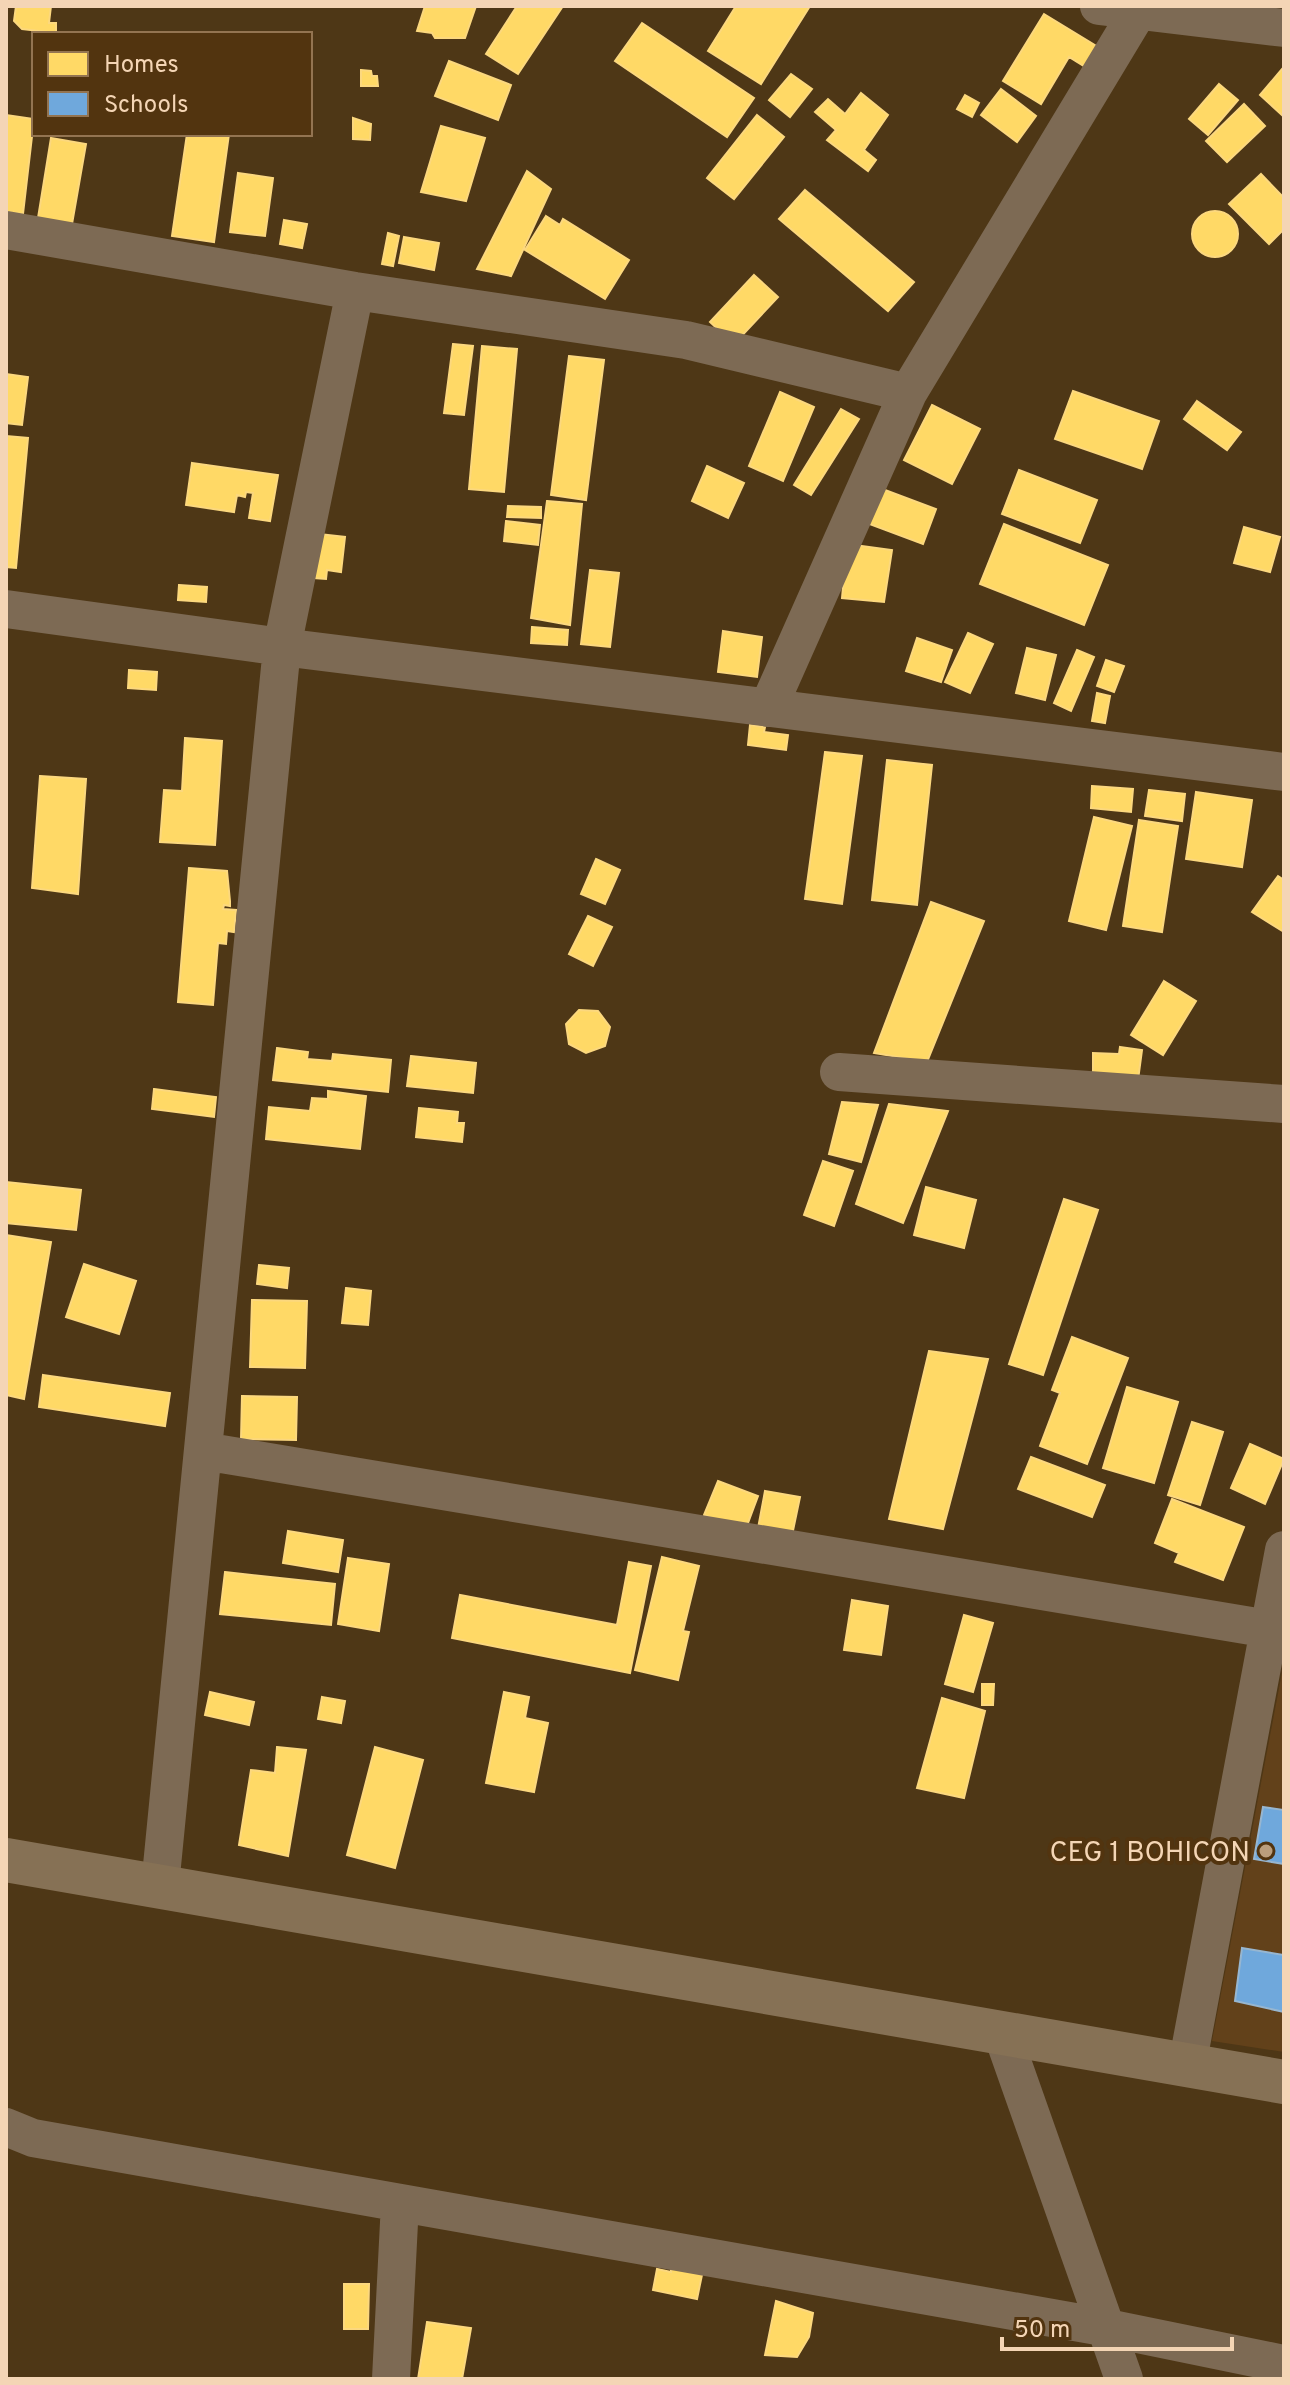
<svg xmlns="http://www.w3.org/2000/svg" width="1290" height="2385" font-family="Overpass,sans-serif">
	<rect width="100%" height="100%" fill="#4e3716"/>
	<!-- built -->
	<path fill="#62411a" d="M 1284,1662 L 1284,2052 L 1212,2041 Z"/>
	<!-- homes -->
	<path fill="#ffd966" stroke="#fcd87e" stroke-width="2" d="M 16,6 L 51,6 L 49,23 L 56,23 L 56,33 L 22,29 L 14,21 Z
		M 425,6 L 476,6 L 465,38 L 435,38 L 432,33 L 417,31 Z
		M 517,6 L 563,6 L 518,74 L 486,54 Z
		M 736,6 L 810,6 L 761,84 L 708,51 Z
		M 1044,14 L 1103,50 L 1090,70 L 1069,57 L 1041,104 L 1003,81 Z
		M 642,23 L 754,98 L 727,137 L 615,61 Z
		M 449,61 L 511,85 L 498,120 L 435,96 Z
		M 1282,69 L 1284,70 L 1283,116 L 1260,95 Z
		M 361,70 L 371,71 L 372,76 L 377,76 L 378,86 L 361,86 Z
		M 791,74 L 812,89 L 790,117 L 769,100 Z
		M 1219,84 L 1238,100 L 1208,135 L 1189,119 Z
		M 1001,89 L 1036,116 L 1017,142 L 981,115 Z
		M 861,93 L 888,115 L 864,150 L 876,160 L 868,171 L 827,140 L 836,130 L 815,112 L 828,99 L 845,114 Z
		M 965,95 L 979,103 L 972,117 L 957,109 Z
		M 1244,104 L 1265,126 L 1227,162 L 1206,141 Z
		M 6,115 L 34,119 L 23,214 L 6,212 Z
		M 757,115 L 784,137 L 734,199 L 707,178 Z
		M 353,118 L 371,124 L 370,140 L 353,139 Z
		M 441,126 L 485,138 L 466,201 L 421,192 Z
		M 187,134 L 229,134 L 214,242 L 172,236 Z
		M 51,138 L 86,144 L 72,224 L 38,218 Z
		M 527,171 L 551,189 L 511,276 L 477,269 Z
		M 238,173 L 273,178 L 265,236 L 230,232 Z
		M 1261,174 L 1284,198 L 1284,229 L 1269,244 L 1229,204 Z
		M 805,190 L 914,282 L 888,311 L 779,219 Z
		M1192 234a23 23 0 1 1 46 0a23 23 0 1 1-46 0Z
		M 546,216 L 560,225 L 563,219 L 629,260 L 605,299 L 525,250 Z
		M 284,220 L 307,224 L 302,248 L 280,244 Z
		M 388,233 L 399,236 L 393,266 L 382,264 Z
		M 404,237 L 439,243 L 434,270 L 399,263 Z
		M 754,275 L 778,297 L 734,344 L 710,322 Z
		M 453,344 L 473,346 L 464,415 L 444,413 Z
		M 482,346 L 517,349 L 504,492 L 469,489 Z
		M 569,356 L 604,360 L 586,500 L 551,495 Z
		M 6,374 L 28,377 L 22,425 L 6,423 Z
		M 1073,391 L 1159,421 L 1142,469 L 1055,439 Z
		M 780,392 L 814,407 L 783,481 L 749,466 Z
		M 1197,401 L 1241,432 L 1227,450 L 1184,419 Z
		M 932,405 L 980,429 L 952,484 L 904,460 Z
		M 841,409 L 859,419 L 811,495 L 794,485 Z
		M 6,436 L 28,438 L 16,568 L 6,567 Z
		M 192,463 L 278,475 L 270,521 L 249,518 L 253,493 L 246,492 L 245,497 L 237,495 L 234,512 L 186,505 Z
		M 707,466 L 744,483 L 728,518 L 692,501 Z
		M 1019,470 L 1097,500 L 1080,543 L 1002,514 Z
		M 877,487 L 936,509 L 923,544 L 864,522 Z
		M 547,501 L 582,504 L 570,625 L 531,618 Z
		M 508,506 L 541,507 L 541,518 L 507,517 Z
		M 506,521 L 540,525 L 538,545 L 504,541 Z
		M 1004,524 L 1108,565 L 1084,625 L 980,584 Z
		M 1244,527 L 1280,537 L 1270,572 L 1234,563 Z
		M 319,534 L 345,537 L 341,572 L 327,570 L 326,579 L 314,578 Z
		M 847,544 L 892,550 L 884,602 L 842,598 Z
		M 590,570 L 619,573 L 610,647 L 581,644 Z
		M 179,585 L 207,587 L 206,602 L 178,600 Z
		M 532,627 L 568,630 L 567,645 L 531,643 Z
		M 723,631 L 762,637 L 757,677 L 718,672 Z
		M 968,633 L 993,644 L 970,693 L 945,682 Z
		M 917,638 L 952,650 L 941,682 L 906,671 Z
		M 1027,648 L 1056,655 L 1045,700 L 1016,693 Z
		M 1077,650 L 1094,657 L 1071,711 L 1054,703 Z
		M 1106,660 L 1124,666 L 1114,692 L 1097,686 Z
		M 129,670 L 157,672 L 156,690 L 128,688 Z
		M 1097,693 L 1110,696 L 1105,723 L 1092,721 Z
		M 750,725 L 765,727 L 764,732 L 788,735 L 786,750 L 748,745 Z
		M 185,738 L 222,741 L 215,845 L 160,842 L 164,790 L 182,791 Z
		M 825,752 L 862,756 L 842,904 L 805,899 Z
		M 887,760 L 932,765 L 917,905 L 872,900 Z
		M 40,776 L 86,779 L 78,894 L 32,888 Z
		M 1092,786 L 1133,789 L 1131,812 L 1091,808 Z
		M 1149,790 L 1185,794 L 1182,821 L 1145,816 Z
		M 1196,792 L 1252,800 L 1242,867 L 1186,859 Z
		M 1094,817 L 1132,826 L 1106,930 L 1069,921 Z
		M 1139,820 L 1178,826 L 1162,932 L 1123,926 Z
		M 596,859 L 620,870 L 605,904 L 581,894 Z
		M 189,868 L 227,871 L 230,901 L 230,906 L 224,905 L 223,909 L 236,910 L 234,932 L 227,931 L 226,944 L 218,943 L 213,1005 L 178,1002 Z
		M 1278,876 L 1284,880 L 1284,932 L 1252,912 Z
		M 931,902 L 984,921 L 927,1062 L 874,1053 Z
		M 588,916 L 612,927 L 593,966 L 569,954 Z
		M 1164,981 L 1196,1001 L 1163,1055 L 1131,1035 Z
		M 579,1010 L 598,1011 L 610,1027 L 605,1046 L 586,1053 L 569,1044 L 566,1024 Z
		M 1120,1047 L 1142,1050 L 1138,1080 L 1093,1080 L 1093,1053 L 1119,1054 Z
		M 277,1048 L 308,1052 L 307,1059 L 332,1061 L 333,1054 L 391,1060 L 388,1092 L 273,1080 Z
		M 411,1056 L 476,1063 L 473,1093 L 407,1086 Z
		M 154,1089 L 216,1097 L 214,1117 L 152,1109 Z
		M 328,1091 L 366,1096 L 360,1149 L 266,1139 L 269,1107 L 310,1111 L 312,1098 L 328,1099 Z
		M 842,1102 L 878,1105 L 861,1162 L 829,1154 Z
		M 889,1104 L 948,1111 L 903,1223 L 856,1204 Z
		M 419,1108 L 458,1112 L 457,1123 L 464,1123 L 462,1142 L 416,1137 Z
		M 823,1161 L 853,1171 L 834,1226 L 804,1215 Z
		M 6,1182 L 81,1190 L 76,1230 L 6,1223 Z
		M 926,1187 L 976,1200 L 964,1248 L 914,1235 Z
		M 1064,1199 L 1098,1210 L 1043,1375 L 1009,1364 Z
		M 6,1235 L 51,1242 L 24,1399 L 6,1395 Z
		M 84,1264 L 136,1281 L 119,1334 L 66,1317 Z
		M 259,1265 L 289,1268 L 287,1288 L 257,1284 Z
		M 346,1288 L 371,1291 L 368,1325 L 342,1323 Z
		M 252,1300 L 307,1301 L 305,1368 L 250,1367 Z
		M 1072,1337 L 1128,1358 L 1087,1464 L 1040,1446 L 1060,1393 L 1052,1390 Z
		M 929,1351 L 988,1359 L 943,1529 L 889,1519 Z
		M 43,1375 L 170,1393 L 165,1426 L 39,1407 Z
		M 1127,1387 L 1178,1402 L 1154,1483 L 1103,1468 Z
		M 242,1396 L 297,1397 L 296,1440 L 241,1439 Z
		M 1192,1422 L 1223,1432 L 1200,1505 L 1168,1495 Z
		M 1250,1444 L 1284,1459 L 1265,1504 L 1231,1488 Z
		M 1031,1457 L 1105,1485 L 1092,1517 L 1018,1489 Z
		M 718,1481 L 758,1496 L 745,1531 L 704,1515 Z
		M 765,1491 L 800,1497 L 790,1545 L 756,1539 Z
		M 1172,1499 L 1244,1527 L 1223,1580 L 1175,1562 L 1179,1553 L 1155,1543 Z
		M 288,1531 L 343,1540 L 338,1572 L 283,1563 Z
		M 662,1557 L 699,1566 L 683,1631 L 689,1632 L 678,1680 L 635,1670 Z
		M 348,1558 L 389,1564 L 379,1631 L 338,1624 Z
		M 629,1562 L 651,1566 L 630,1673 L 452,1638 L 460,1595 L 617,1625 Z
		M 225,1572 L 335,1584 L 331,1625 L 220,1614 Z
		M 852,1600 L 888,1606 L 881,1655 L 844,1650 Z
		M 964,1615 L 993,1623 L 973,1692 L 945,1684 Z
		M 982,1684 L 994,1684 L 993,1705 L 982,1705 Z
		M 210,1692 L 254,1702 L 249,1725 L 205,1715 Z
		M 504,1692 L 529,1697 L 525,1718 L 548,1723 L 534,1792 L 486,1783 Z
		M 322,1697 L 345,1701 L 341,1723 L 318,1719 Z
		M 942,1698 L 985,1711 L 964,1798 L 917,1788 Z
		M 277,1747 L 306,1750 L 288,1856 L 239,1845 L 251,1770 L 275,1773 Z
		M 375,1747 L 423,1760 L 395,1868 L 347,1855 Z
		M 672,2264 L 703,2270 L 697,2299 L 653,2290 L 657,2269 L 671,2272 Z
		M 344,2284 L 369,2284 L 368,2329 L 344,2329 Z
		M 776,2301 L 813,2313 L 809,2337 L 797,2357 L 765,2355 Z
		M 427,2322 L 471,2328 L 462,2379 L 418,2379 Z"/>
	<!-- schools -->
	<path fill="#6fa8dc" stroke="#97b6d0" stroke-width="2" d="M 1263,1807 L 1284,1810 L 1284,1864 L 1254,1859 Z
		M 1242,1948 L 1284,1955 L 1284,2012 L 1235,2001 Z"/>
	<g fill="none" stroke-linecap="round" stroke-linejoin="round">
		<!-- street -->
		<path stroke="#7d6a54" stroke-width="38" d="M 1099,6 L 1284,28
			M 6,230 L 355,291 L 686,340 L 908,393
			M 6,609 L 282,647 L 1284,772
			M 768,708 L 908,393 L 1137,13
			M 839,1072 L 1284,1104
			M 203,1451 L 1269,1629
			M 160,1886 L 282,647 L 355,291
			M 1002,2033 L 1124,2379
			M 1187,2066 L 1284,1550
			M 6,2127 L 33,2138 L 1103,2327 L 1284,2364
			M 391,2379 L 400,2203"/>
		<!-- secondary -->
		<path stroke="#867155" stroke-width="44" d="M 6,1860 L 1284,2082"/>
	</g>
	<!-- markers -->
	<circle fill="#ba9e7d" stroke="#52340f" stroke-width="3" cx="1266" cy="1851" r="8"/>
	<g text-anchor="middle" stroke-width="8" stroke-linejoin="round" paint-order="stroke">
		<!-- poi labels -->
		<g font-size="28" fill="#f4d5b5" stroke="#52340f" text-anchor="end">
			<text x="1250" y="1861">CEG 1 BOHICON</text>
		</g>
	</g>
	<!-- border -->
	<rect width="1290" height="2385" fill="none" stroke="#f4d5b5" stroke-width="16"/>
	<!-- legend -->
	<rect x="32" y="32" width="280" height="104" fill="#52340f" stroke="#937451" stroke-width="2"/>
	<rect x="48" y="52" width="40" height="24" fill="#ffd966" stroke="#937451" stroke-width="2"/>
	<text x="104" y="72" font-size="24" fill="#f4d5b5">Homes</text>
	<rect x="48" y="92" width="40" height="24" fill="#6fa8dc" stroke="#937451" stroke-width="2"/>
	<text x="104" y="112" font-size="24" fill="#f4d5b5">Schools</text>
	<!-- scale -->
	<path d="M1002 2337v12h230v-12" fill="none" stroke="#f4d5b5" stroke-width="4"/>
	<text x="1014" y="2337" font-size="24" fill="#f4d5b5" stroke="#52340f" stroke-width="6" paint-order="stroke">50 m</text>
</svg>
